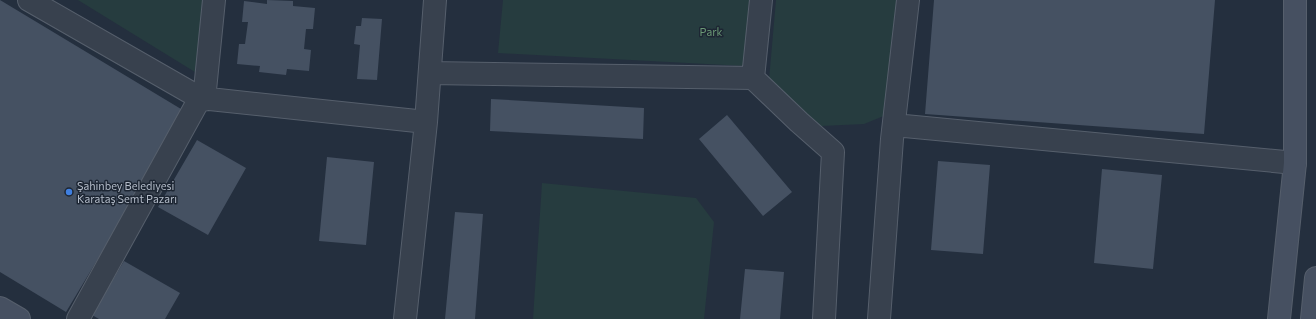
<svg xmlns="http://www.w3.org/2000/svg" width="1316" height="319" font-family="Commissioner,sans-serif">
	<rect width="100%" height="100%" fill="#242f3e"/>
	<!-- green -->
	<path fill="#263c3f" d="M 78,0 L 203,0 L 195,72 Z
		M 503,0 L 749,0 L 745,66 L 498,53 Z
		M 776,0 L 902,0 L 891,113 L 864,124 L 821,126 L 769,80 Z
		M 542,183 L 696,198 L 714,222 L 704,319 L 533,319 Z"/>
	<!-- building -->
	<path fill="#455162" d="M 0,0 L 186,112 L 66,312 L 0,272 Z
		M 267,0 L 293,1 L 293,6 L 315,8 L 313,29 L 306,29 L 304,49 L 311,50 L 309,71 L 287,69 L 286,75 L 259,72 L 260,66 L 237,64 L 239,44 L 245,44 L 248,22 L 242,22 L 244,1 L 267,4 Z
		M 934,0 L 1215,0 L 1204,134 L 925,114 Z
		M 362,18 L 382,19 L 377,80 L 357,79 L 360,45 L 354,44 L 356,26 L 361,26 Z
		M 491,99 L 644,108 L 643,139 L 490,131 Z
		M 727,115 L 792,192 L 763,216 L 699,139 Z
		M 197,140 L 246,168 L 208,235 L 158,207 Z
		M 327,157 L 374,162 L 366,245 L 319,241 Z
		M 938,161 L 990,165 L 983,254 L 931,250 Z
		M 1102,169 L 1162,175 L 1153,269 L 1094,263 Z
		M 455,212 L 483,214 L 475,319 L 445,319 Z
		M 124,261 L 180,293 L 165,319 L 99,319 L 92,315 Z
		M 745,269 L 784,272 L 780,319 L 740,319 Z"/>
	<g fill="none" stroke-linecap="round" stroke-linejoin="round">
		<defs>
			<path id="street" d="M 29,0 L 200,98 L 78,319
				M 430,73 L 753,78 L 799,122 L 833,152 L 824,319
				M 753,78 L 761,0
				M 200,98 L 426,122
				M 204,100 L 214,0
				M 894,125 L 1295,163
				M 405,319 L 426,122 L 435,0
				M 879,319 L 892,139 L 908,0"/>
			<path id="secondary" d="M 0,308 L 19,319
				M 1279,319 L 1295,163 L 1295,0
				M 1312,319 L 1316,278"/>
		</defs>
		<!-- street casing -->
		<use href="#street" stroke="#565f6c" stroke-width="24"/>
		<!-- secondary casing -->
		<use href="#secondary" stroke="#565f6c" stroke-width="24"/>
		<!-- street -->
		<use href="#street" stroke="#38414e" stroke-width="22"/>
		<!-- secondary -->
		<use href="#secondary" stroke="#465061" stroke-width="22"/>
	</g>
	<!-- markers -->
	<circle fill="#3f7fe0" stroke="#1d2633" stroke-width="1.5" cx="69" cy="192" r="4"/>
	<g text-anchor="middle" stroke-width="3" stroke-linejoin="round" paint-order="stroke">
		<!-- park labels -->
		<g font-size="11" fill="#6b9a76" stroke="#1d2633">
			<text x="711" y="36">Park</text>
		</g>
		<!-- poi labels -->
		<g font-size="11" fill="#b4bcc9" stroke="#1d2633" text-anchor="start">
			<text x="77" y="190">Şahinbey Belediyesi<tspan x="77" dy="13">Karataş Semt Pazarı</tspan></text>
		</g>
	</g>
</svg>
